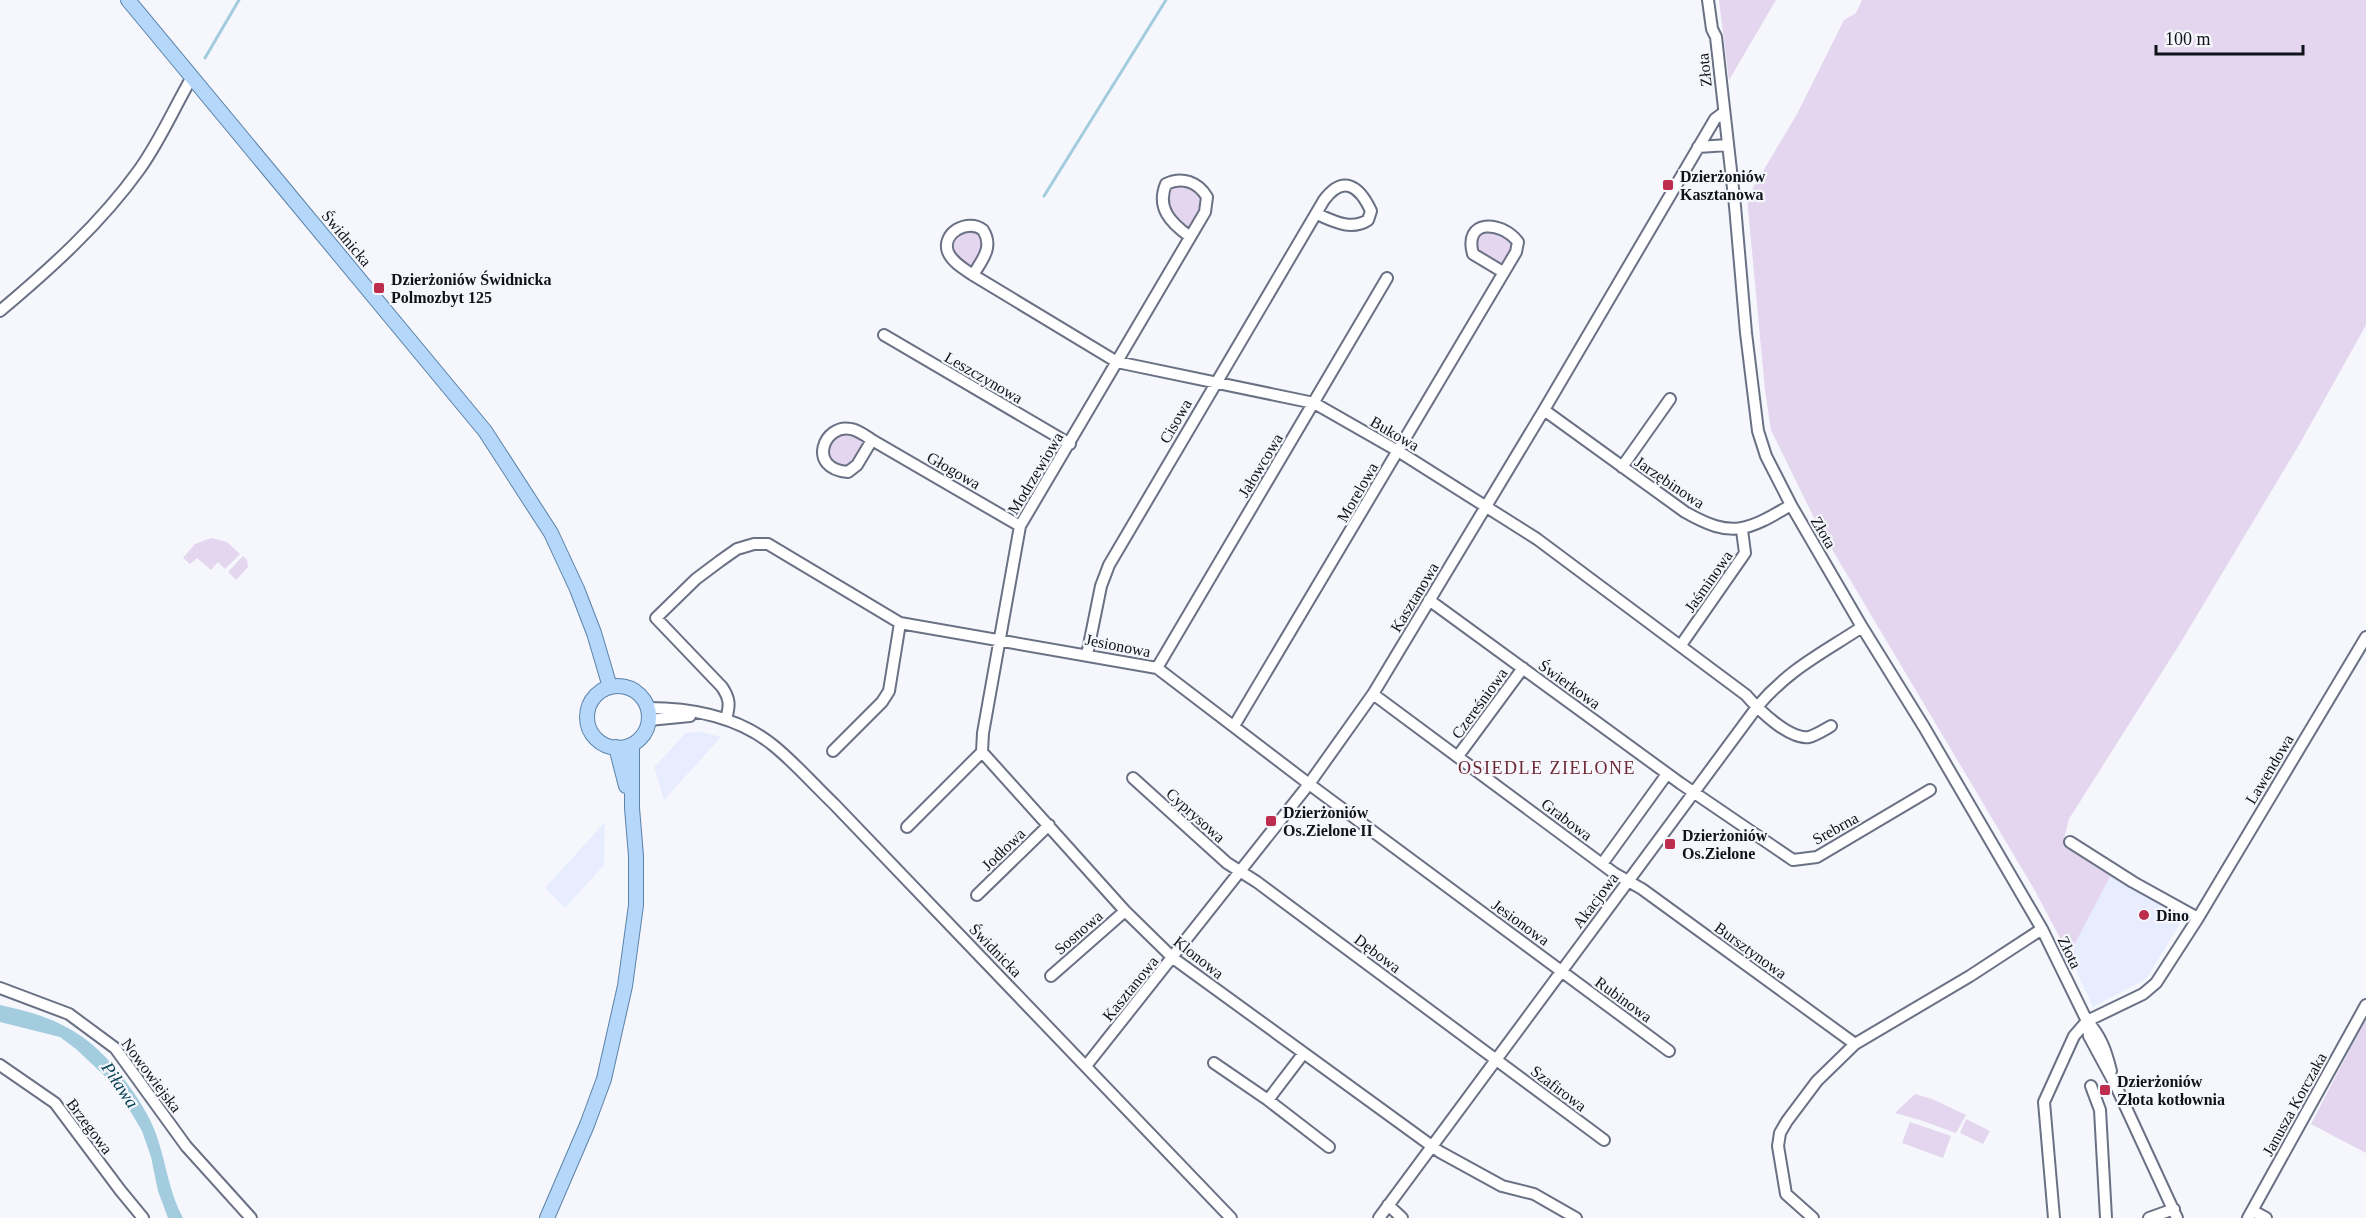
<svg xmlns="http://www.w3.org/2000/svg" width="2366" height="1218" font-family="Georgia,serif">
	<rect width="100%" height="100%" fill="#f5f7fc"/>
	<!-- built -->
	<path fill="#e7edff" d="M 701,732 L 721,737 L 664,800 L 654,767 L 686,733 Z
		M 605,822 L 604,865 L 565,908 L 545,888 Z
		M 2112,873 L 2184,917 L 2146,979 L 2093,1007 L 2069,955 Z"/>
	<!-- green -->
	<path fill="#e3d6ee" d="M 1719,0 L 1776,0 L 1729,80 Z
		M 1862,0 L 2366,0 L 2366,325 L 2299,445 L 2181,642 L 2069,819 L 2063,843 L 2112,873 L 2069,955 L 2034,889 L 1817,524 L 1771,430 L 1765,390 L 1747,198 L 1797,114 L 1844,20 L 1856,13 Z
		M 1178,185 L 1189,187 L 1201,195 L 1204,204 L 1191,226 L 1188,227 L 1178,223 L 1166,204 L 1168,191 Z
		M 971,229 C 988,238 982,250 974,264 L 971,266 L 962,263 L 952,250 L 956,236 Z
		M 1486,230 C 1499,233 1510,234 1513,248 L 1506,262 L 1499,265 L 1480,256 L 1475,247 L 1477,237 Z
		M 846,433 L 852,433 L 864,440 C 863,453 856,459 847,467 L 834,465 C 824,450 831,440 846,433 Z
		M 211,538 L 227,542 L 240,554 L 225,569 L 218,562 L 211,570 L 197,558 L 190,564 L 183,558 L 195,544 Z
		M 243,556 L 247,560 L 248,567 L 236,580 L 228,572 Z
		M 2366,1018 L 2366,1153 L 2311,1124 Z
		M 1915,1094 L 1932,1099 L 1966,1115 L 1956,1133 L 1920,1120 L 1895,1113 Z
		M 1966,1119 L 1990,1131 L 1983,1144 L 1960,1133 Z
		M 1910,1122 L 1951,1136 L 1943,1158 L 1902,1143 Z"/>
	<!-- water -->
	<path fill="#a3ccdf" d="M 0,1005 C 61,1018 93,1035 129,1086 C 142,1104 153,1122 159,1143 C 167,1169 170,1194 183,1218 L 168,1218 L 158,1191 L 151,1157 L 142,1131 L 119,1092 L 108,1079 L 76,1049 L 60,1037 L 0,1022 Z"/>
	<g fill="none" stroke-linecap="round" stroke-linejoin="round">
		<!-- stream -->
		<path stroke="#a3ccdf" stroke-width="3" d="M 205,58 L 239,0
			M 1044,196 L 1166,0"/>
		<defs>
			<path id="minor" d="M 1708,0 L 1712,29 L 1716,37 L 1735,206 L 1746,333 L 1758,431 L 1766,456 L 1791,505 L 1862,627 L 1924,727 L 2042,929 L 2087,1021 L 2089,1036 L 2116,1086 L 2177,1218
				M 1698,147 L 1728,145
				M 973,275 C 964,269 952,262 948,252 C 941,233 968,218 983,230 C 994,247 982,260 973,275 L 1117,362 L 1314,403 L 1398,451 L 1537,539 L 1746,695 C 1758,709 1789,740 1809,737 C 1816,735 1824,730 1831,726
				M 0,311 C 50,269 101,223 139,170 C 160,141 174,108 192,77
				M 884,335 L 1070,444
				M 1544,410 L 1685,512 C 1732,539 1747,531 1791,505
				M 872,440 L 857,465 L 848,472 C 806,469 824,423 851,429 C 858,430 866,436 872,440 L 1020,526
				M 1622,467 L 1670,399
				M 1429,600 L 1680,783 L 1793,860 L 1817,857 L 1930,790
				M 1681,645 L 1745,553 L 1742,530
				M 1087,655 L 1101,586 L 1109,565 L 1324,200 C 1343,175 1359,185 1371,211 L 1368,220 C 1351,231 1333,221 1317,214
				M 1157,668 L 1387,278
				M 1373,694 L 1614,873 L 1642,889 L 1855,1044
				M 648,708 C 692,708 739,717 774,746 C 795,763 814,785 834,804 L 1231,1218
				M 726,719 C 730,705 730,699 722,687 L 656,618 L 696,579 L 720,561 L 737,549 L 754,544 L 768,544 L 900,623 L 1157,668 L 1309,784 L 1669,1051
				M 649,720 L 690,716
				M 1234,726 L 1516,252 L 1518,242 C 1501,220 1463,219 1473,254 L 1503,272
				M 833,751 L 882,702 L 889,691 L 900,623
				M 982,752 L 1125,911 L 1173,958 L 1440,1152 L 1502,1186 L 1534,1194 L 1576,1218
				M 982,752 L 983,733 L 1020,526 L 1205,212 L 1207,197 C 1198,182 1182,176 1166,184 C 1156,208 1171,223 1189,236
				M 1458,756 L 1523,668
				M 1133,778 L 1227,863 L 1257,882 L 1604,1140
				M 907,827 L 982,752
				M 2070,842 L 2133,882 L 2198,918
				M 1602,864 L 1667,774
				M 977,895 L 1049,825
				M 1051,976 L 1125,911
				M 0,988 L 69,1014 L 115,1048 L 186,1146 L 251,1218
				M 2087,1021 C 2101,1036 2106,1051 2111,1071
				M 1214,1063 L 1268,1100 L 1329,1147
				M 0,1065 L 55,1103 L 120,1190 L 143,1218
				M 1086,1066 L 1309,784 L 1373,694 L 1544,410 L 1715,119 L 1723,113
				M 2091,1086 L 2100,1110 L 2106,1218
				M 1268,1100 L 1303,1054
				M 1388,1205 L 1402,1218
				M 2253,1211 L 2266,1218
				M 1379,1218 L 1757,707 C 1789,669 1821,654 1862,627
				M 1813,1218 L 1786,1194 L 1778,1146 L 1780,1133 L 1787,1121 L 1817,1081 L 1855,1044 L 1970,976 L 2042,929
				M 2054,1218 L 2044,1102 L 2074,1036 L 2087,1021 L 2143,994 L 2156,983 L 2198,918 L 2366,637
				M 2149,1218 L 2174,1209
				M 2248,1218 L 2366,1005"/>
			<path id="major" d="M 128,0 L 485,431 L 551,533 L 577,589 L 594,633 L 610,687
				M587 717a31 31 0 1 1 62 0a31 31 0 1 1-62 0Z
				M 616,747 L 626,786
				M 547,1218 L 587,1125 L 604,1079 L 625,986 L 636,905 L 636,856 L 632,808 L 632,745"/>
		</defs>
		<!-- minor casing -->
		<use href="#minor" stroke="#6a7184" stroke-width="14"/>
		<!-- major casing -->
		<use href="#major" stroke="#5b82a8" stroke-width="16"/>
		<!-- minor -->
		<use href="#minor" stroke="#fff" stroke-width="10"/>
		<!-- major -->
		<use href="#major" stroke="#b5d7f9" stroke-width="14"/>
	</g>
	<!-- markers -->
	<g fill="#be2d4e" stroke="#f5f7fc" stroke-width="2">
		<rect x="1662" y="179" width="12" height="12" rx="3"/>
		<rect x="373" y="282" width="12" height="12" rx="3"/>
		<rect x="1265" y="815" width="12" height="12" rx="3"/>
		<rect x="1664" y="838" width="12" height="12" rx="3"/>
		<circle cx="2144" cy="915" r="6"/>
		<rect x="2099" y="1084" width="12" height="12" rx="3"/>
	</g>
	<g text-anchor="middle" stroke-width="4.5" stroke-linejoin="round" paint-order="stroke">
		<!-- street labels -->
		<g font-size="16" fill="#10131a" stroke="#f5f7fc">
			<text transform="translate(1704 70) rotate(-96)" y="6">Złota</text>
			<text transform="translate(347 238) rotate(50)" y="6">Świdnicka</text>
			<text transform="translate(984 377) rotate(30)" y="6">Leszczynowa</text>
			<text transform="translate(1175 421) rotate(-60)" y="6">Cisowa</text>
			<text transform="translate(1395 433) rotate(30)" y="6">Bukowa</text>
			<text transform="translate(1260 465) rotate(-59)" y="6">Jałowcowa</text>
			<text transform="translate(954 470) rotate(30)" y="6">Głogowa</text>
			<text transform="translate(1035 473) rotate(-59)" y="6">Modrzewiowa</text>
			<text transform="translate(1670 482) rotate(34)" y="6">Jarzębinowa</text>
			<text transform="translate(1357 492) rotate(-60)" y="6">Morelowa</text>
			<text transform="translate(1824 532) rotate(60)" y="6">Złota</text>
			<text transform="translate(1708 581) rotate(-55)" y="6">Jaśminowa</text>
			<text transform="translate(1414 597) rotate(-59)" y="6">Kasztanowa</text>
			<text transform="translate(1118 645) rotate(11)" y="6">Jesionowa</text>
			<text transform="translate(1570 684) rotate(36)" y="6">Świerkowa</text>
			<text transform="translate(1479 703) rotate(-54)" y="6">Czereśniowa</text>
			<text transform="translate(2269 769) rotate(-59)" y="6">Lawendowa</text>
			<text transform="translate(1196 815) rotate(42)" y="6">Cyprysowa</text>
			<text transform="translate(1567 819) rotate(37)" y="6">Grabowa</text>
			<text transform="translate(1835 828) rotate(-29)" y="6">Srebrna</text>
			<text transform="translate(1003 849) rotate(-44)" y="6">Jodłowa</text>
			<text transform="translate(1595 900) rotate(-53)" y="6">Akacjowa</text>
			<text transform="translate(1521 922) rotate(36)" y="6">Jesionowa</text>
			<text transform="translate(1078 932) rotate(-41)" y="6">Sosnowa</text>
			<text transform="translate(996 950) rotate(46)" y="6">Świdnicka</text>
			<text transform="translate(1751 950) rotate(36)" y="6">Bursztynowa</text>
			<text transform="translate(2070 952) rotate(64)" y="6">Złota</text>
			<text transform="translate(1378 953) rotate(37)" y="6">Dębowa</text>
			<text transform="translate(1199 957) rotate(38)" y="6">Klonowa</text>
			<text transform="translate(1130 988) rotate(-51)" y="6">Kasztanowa</text>
			<text transform="translate(1624 999) rotate(36)" y="6">Rubinowa</text>
			<text transform="translate(152 1075) rotate(53)" y="6">Nowowiejska</text>
			<text transform="translate(1559 1088) rotate(37)" y="6">Szafirowa</text>
			<text transform="translate(2294 1104) rotate(-61)" y="6">Janusza Korczaka</text>
			<text transform="translate(90 1126) rotate(53)" y="6">Brzegowa</text>
		</g>
		<!-- poi labels -->
		<g font-size="16" font-weight="bold" fill="#10131a" stroke="#f5f7fc" text-anchor="start">
			<text x="1680" y="182">Dzierżoniów<tspan x="1680" dy="18">Kasztanowa</tspan></text>
			<text x="391" y="285">Dzierżoniów Świdnicka<tspan x="391" dy="18">Polmozbyt 125</tspan></text>
			<text x="1283" y="818">Dzierżoniów<tspan x="1283" dy="18">Os.Zielone II</tspan></text>
			<text x="1682" y="841">Dzierżoniów<tspan x="1682" dy="18">Os.Zielone</tspan></text>
			<text x="2156" y="921">Dino</text>
			<text x="2117" y="1087">Dzierżoniów<tspan x="2117" dy="18">Złota kotłownia</tspan></text>
		</g>
		<!-- neighbourhood labels -->
		<g font-size="18" letter-spacing="1.5" fill="#6e2833" stroke="#f5f7fc">
			<text x="1547" y="774">OSIEDLE ZIELONE</text>
		</g>
		<!-- water labels -->
		<g font-size="18" font-style="italic" fill="#074155" stroke="#f5f7fc">
			<text transform="translate(120 1085) rotate(56)" y="6">Piława</text>
		</g>
	</g>
	<!-- scale -->
	<path d="M2156 45v9h147v-9" fill="none" stroke="#10131a" stroke-width="3"/>
	<text x="2165" y="45" font-size="18" fill="#10131a" stroke="#f5f7fc" stroke-width="4.5" paint-order="stroke">100 m</text>
</svg>
